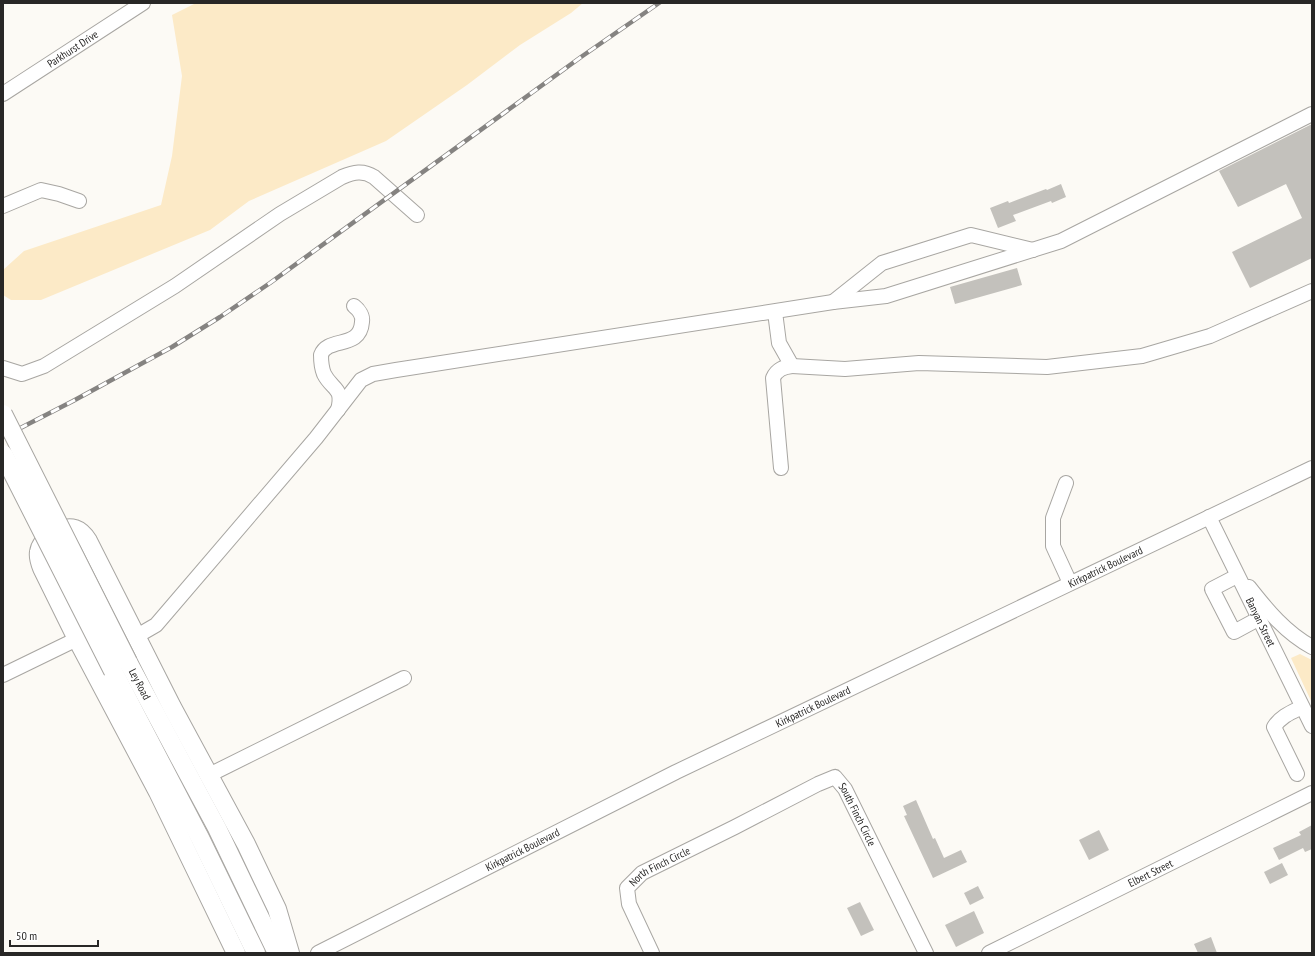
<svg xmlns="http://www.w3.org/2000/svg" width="1315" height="956" font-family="'PT Sans Narrow',sans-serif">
	<rect width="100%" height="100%" fill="#fcfaf5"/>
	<!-- green -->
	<path fill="#fceac7" d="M 196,3 L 583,3 L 571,13 L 520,45 L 467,85 L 386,141 L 249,201 L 210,230 L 41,300 L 11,300 L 3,295 L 3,270 L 24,251 L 161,205 L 172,156 L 182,76 L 172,15 Z
		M 1300,654 L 1312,660 L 1312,703 L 1291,658 Z"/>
	<!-- building -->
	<path fill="#c3c1bc" d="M 1312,124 L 1312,258 L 1250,288 L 1232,252 L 1302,218 L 1286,184 L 1238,207 L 1219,171 Z
		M 1061,184 L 1066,197 L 1052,203 L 1051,201 L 1013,215 L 1016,221 L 998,228 L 990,208 L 1008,201 L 1009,203 L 1046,189 L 1047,190 Z
		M 1017,268 L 1022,285 L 955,304 L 950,287 Z
		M 916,800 L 933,839 L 935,838 L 944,858 L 961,850 L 967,862 L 933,878 L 904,816 L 907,815 L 903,806 Z
		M 1312,825 L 1312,849 L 1305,852 L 1303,848 L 1279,860 L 1273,848 L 1301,835 L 1299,832 Z
		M 1099,830 L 1109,850 L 1089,860 L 1079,840 Z
		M 1282,863 L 1288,875 L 1270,884 L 1264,872 Z
		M 978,886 L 984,898 L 970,905 L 964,893 Z
		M 860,902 L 874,930 L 861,936 L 847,908 Z
		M 974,911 L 984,933 L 956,947 L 945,925 Z
		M 1211,937 L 1217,953 L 1198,953 L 1194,944 Z"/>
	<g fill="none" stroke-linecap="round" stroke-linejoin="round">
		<defs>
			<g id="minor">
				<path id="s1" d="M 3,94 L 143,3"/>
				<path d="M 3,206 L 41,190 L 59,194 L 79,201"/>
				<path d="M 833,302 L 882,263 L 971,235 L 1033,250"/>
				<path d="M 775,312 L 779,343 L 792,366 C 784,367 777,369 773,378 L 781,468"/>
				<path d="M 792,366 L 845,369 L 919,363 L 1047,367 L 1142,356 L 1210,336 L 1312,291"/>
				<path d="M 3,368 L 22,374 L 44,366 L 175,286 L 280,214 L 342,177 C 354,172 363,170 374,177 L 417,215"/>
				<path d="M 338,410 C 344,387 332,390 324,374 C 322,369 321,361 321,355 C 328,336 360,350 362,322 C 363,316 359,310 354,306"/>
				<path d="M 1066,483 L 1053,518 L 1053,546 L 1070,583"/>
				<path id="s2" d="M 1209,517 L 1312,726"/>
				<path d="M 1237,576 L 1212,589 L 1234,632 L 1258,619"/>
				<path d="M 1249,587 C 1267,610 1286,633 1312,647"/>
				<path d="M 137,636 L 156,625 L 316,438 L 361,380 L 373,374 L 396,370 L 833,302 L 886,296 L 1061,241 L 1312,114"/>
				<path d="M 3,675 L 77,639"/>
				<path d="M 1297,774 L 1274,727 C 1281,716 1292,712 1302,707"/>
				<path d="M 209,775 L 404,678"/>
				<path id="s3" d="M 318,953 L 676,772 L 1312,468"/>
				<path id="s4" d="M 652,953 L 629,904 L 627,888 L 642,873 L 735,827 L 818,784 L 835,777 L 845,789 L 926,953"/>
				<path id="s5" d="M 989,953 L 1312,793"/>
			</g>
			<g id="major">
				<path id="s6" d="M 128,662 L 217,828 L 277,953"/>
				<path d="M 113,671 L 200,838 L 256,953"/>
				<path d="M 236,953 L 158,792 L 77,639 L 42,568 C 40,563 38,557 39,552 C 41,539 62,525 75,529 C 81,531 85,536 88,541 L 172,707 L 246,844 L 277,909 L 290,953"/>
			</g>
		</defs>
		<!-- minor casing -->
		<use href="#minor" stroke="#a8a6a2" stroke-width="16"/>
		<!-- major casing -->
		<use href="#major" stroke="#a8a6a2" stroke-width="20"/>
		<!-- minor -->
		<use href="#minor" stroke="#fff" stroke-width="14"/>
		<!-- major -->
		<use href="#major" stroke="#fff" stroke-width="18"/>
		<defs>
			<path id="rail" d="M 3,437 L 73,401 L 172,347 L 220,317 L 270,283 L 581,57 L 659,3"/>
		</defs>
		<!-- rail casing -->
		<use href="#rail" stroke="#858381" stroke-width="4.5"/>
		<!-- rail -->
		<use href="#rail" stroke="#fff" stroke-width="3" stroke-dasharray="9" stroke-linecap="butt"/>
		<defs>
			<path id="major-bridge" d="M 3,414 L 128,662
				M 3,454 L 113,671"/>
		</defs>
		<!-- major-bridge casing -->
		<use href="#major-bridge" stroke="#a8a6a2" stroke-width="20" stroke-linecap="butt"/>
		<!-- major-bridge -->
		<use href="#major-bridge" stroke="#fff" stroke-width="18"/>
	</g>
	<g text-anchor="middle" stroke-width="3" stroke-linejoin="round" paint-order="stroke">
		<!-- street labels -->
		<g font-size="11" fill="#282726" stroke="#fff">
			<text dy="4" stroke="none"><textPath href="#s1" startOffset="83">Parkhurst Drive</textPath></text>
			<text dy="4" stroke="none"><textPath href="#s3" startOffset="877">Kirkpatrick Boulevard</textPath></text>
			<text dy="4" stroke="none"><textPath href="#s2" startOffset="117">Banyan Street</textPath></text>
			<text dy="4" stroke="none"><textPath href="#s6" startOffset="25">Ley Road</textPath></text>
			<text dy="4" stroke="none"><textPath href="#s3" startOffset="553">Kirkpatrick Boulevard</textPath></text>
			<text dy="4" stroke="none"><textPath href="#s4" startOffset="351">South Finch Circle</textPath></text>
			<text dy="4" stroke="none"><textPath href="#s3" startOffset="229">Kirkpatrick Boulevard</textPath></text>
			<text dy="4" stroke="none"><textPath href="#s4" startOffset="110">North Finch Circle</textPath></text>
			<text dy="4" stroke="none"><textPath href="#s5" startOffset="180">Elbert Street</textPath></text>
		</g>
	</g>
	<!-- border -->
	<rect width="1315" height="956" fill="none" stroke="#282726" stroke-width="8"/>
	<!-- scale -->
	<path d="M10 940v6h88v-6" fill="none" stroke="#282726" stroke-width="2"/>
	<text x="16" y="940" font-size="12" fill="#282726" stroke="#ffffff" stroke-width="3" paint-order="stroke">50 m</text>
</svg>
